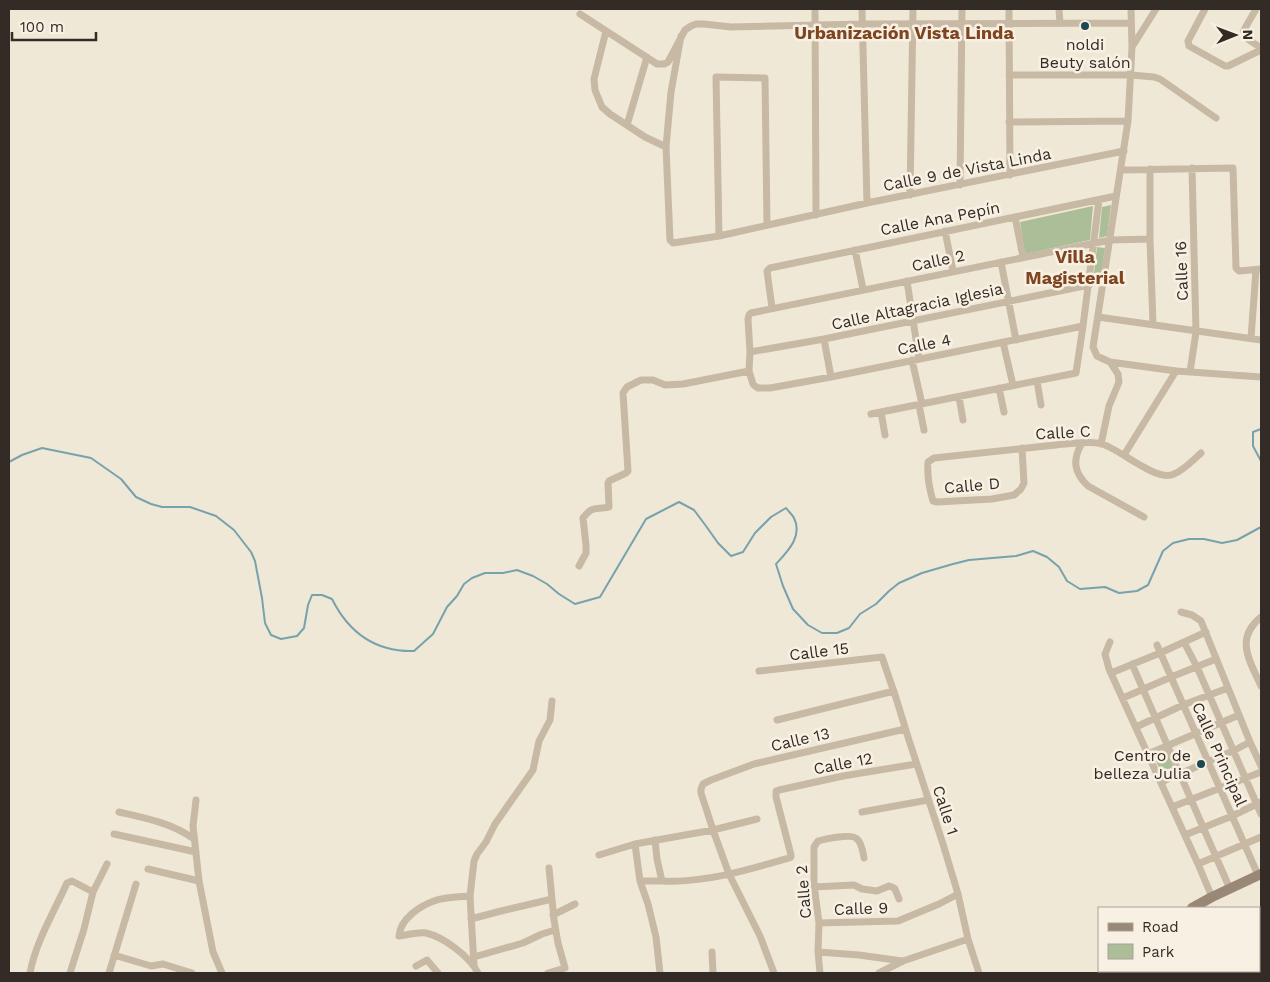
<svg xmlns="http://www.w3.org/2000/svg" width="1270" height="982" font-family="'Work Sans',sans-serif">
	<rect width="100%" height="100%" fill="#f0e8d7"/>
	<!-- green -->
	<path fill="#acbe98" d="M 1111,205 L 1107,236 L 1099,238 L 1102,207 Z
		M 1093,206 L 1090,240 L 1025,254 L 1020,222 Z
		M 1097,247 L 1105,248 L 1100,282 L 1093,282 Z
		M 1167,747 L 1178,772 L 1164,779 L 1153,754 Z"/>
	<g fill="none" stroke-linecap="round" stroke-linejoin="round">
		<!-- stream -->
		<path stroke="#77a2ac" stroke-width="2" d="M 1261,429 L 1253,432 L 1253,446 L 1261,461
			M 9,462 L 22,455 L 42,448 L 91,458 L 121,479 L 136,497 L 151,504 L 162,507 L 190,507 L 216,516 L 234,530 L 251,552 L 255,561 L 262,598 L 265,623 L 271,635 L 281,639 L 297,636 L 304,628 L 308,605 L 312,595 L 322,595 L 332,599 C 349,633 375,652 414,651 L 433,634 L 447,607 L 457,596 L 464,584 L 472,578 L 485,573 L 503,573 L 517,570 L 533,576 L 547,584 L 559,594 L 575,604 L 600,597 L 646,519 L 679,502 L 694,510 L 706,526 L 718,543 L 731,556 L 743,552 L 755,533 L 771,517 L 786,508 C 788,511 792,514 794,518 C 803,536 788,551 776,564 L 783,586 L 793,609 L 808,625 L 822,633 L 837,633 L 849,628 L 860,614 L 876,604 L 889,591 L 899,583 L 922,573 L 953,564 L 969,560 L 1016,556 L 1033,551 L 1047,557 L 1059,567 L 1067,581 L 1080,589 L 1105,587 L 1119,593 L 1137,591 L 1148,585 L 1163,551 L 1173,543 L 1189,539 L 1204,539 L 1222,543 L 1237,540 L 1261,527"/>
		<!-- street -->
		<path stroke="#c7b9a4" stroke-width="7" d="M 815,9 L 816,215
			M 862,9 L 867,203
			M 1009,9 L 1010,175
			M 1059,9 L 1060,23
			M 1131,9 L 1132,47 L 1128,121 L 1093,347 L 1097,356 L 1110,362 L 1176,371 L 1261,377
			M 1205,9 L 1188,41 L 1189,46 L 1225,66 L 1228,66 L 1261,50
			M 1256,9 L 1244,30 C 1243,39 1255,43 1261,48
			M 580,14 L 657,64 L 664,64 L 668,62 L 685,30 L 691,26 L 696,24 L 704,24 L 731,27 L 862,24 L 1131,23
			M 606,31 L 594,79 L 595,90 L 602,107 L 610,114 L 645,137 L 666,147
			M 681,36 L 671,92 L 666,147 L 670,240 L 673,243 L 719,236 L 867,203 L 1124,151
			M 1132,47 L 1156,9
			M 1009,75 L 1131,75 L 1154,77 L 1160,79 L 1216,118
			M 1009,122 L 1128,121
			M 627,125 L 647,57
			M 1150,169 L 1150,239 L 1153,325
			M 1121,170 L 1233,168 L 1236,268 L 1239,271 L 1261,269
			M 960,185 L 962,9
			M 910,195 L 913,9
			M 1015,217 L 1023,257
			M 945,231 L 953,271
			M 719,236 L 716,77 L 765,78 L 767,225
			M 855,250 L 863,289
			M 1001,262 L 1016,340
			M 907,281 L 919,359
			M 772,308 L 767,271 L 770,268 L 1116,196
			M 1098,317 L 1261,340
			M 1083,326 L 831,377 L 770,388 L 758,388 L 755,386 L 753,384 L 749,371 L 750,352 L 748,319 L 749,315 L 751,313 L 1110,240 L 1150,239
			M 1251,338 L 1256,270
			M 824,339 L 831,377
			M 1003,342 L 1013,385
			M 750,352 L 824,339 L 1089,285
			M 912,360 L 922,404
			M 1190,372 L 1196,332 L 1192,168
			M 1037,381 L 1041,405
			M 999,388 L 1004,412
			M 959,397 L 963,420
			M 919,405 L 924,430
			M 881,412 L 885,435
			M 871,414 L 1076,373 L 1083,326 L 1099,200
			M 1082,443 C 1072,460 1074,473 1088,486 L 1144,517
			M 1101,444 L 1109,406 L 1119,382 L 1118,374 L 1110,362
			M 1022,448 L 1024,483 L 1021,489 L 1014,495 L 992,499 L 937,502 L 933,501 C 929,488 927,475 928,462 L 934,458 C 974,454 1015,449 1056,445 C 1068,444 1090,440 1102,444 C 1120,449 1157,483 1174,474 C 1184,470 1193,460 1201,453
			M 1124,455 L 1176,371
			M 579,566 L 586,553 L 586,545 L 583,518 C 593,505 595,510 609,507 L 608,483 L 609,481 L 626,473 L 628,471 L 623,393 L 627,387 L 641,380 L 653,380 L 665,385 L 683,384 L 749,371
			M 1181,612 L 1192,615 L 1201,621 L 1250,742 L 1261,766
			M 1261,617 C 1234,639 1250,661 1261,686
			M 1110,642 L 1105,654 L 1109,669 L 1198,864 L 1212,897
			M 1184,642 L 1197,667 L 1261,814
			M 1157,645 L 1258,875
			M 1132,664 L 1230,889
			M 759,671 L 882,657 L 896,698 L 908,737 L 943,844 L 958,894 L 968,939 L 979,973
			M 1111,673 L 1160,653 L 1206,632
			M 1123,698 L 1171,677 L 1216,659
			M 777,720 L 894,691
			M 1136,727 L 1183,705 L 1228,688
			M 1148,754 L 1239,715
			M 1161,782 L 1233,751 L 1250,742
			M 196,800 L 193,826 L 199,881 L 213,952 L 222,973
			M 1172,807 L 1261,772
			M 119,812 C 145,818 172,823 194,839
			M 862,812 L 928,800
			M 114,834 L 196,852
			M 1185,835 L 1232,816 L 1261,802
			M 655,840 L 657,859 L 662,881 C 705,883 748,870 789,858 L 791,857 L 791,855 L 776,797 L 776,791 L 779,790 L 843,776 L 916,764
			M 635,844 L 640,881 L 648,904 L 656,937 L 660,973
			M 599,855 L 635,844 L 713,830 L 757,819
			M 1198,864 L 1261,837
			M 148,869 L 199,881
			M 640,881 L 662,881
			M 814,887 L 854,885 L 862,889 L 877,891 L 889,886 L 892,887 L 895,889 L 899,899
			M 470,896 C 459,897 445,897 434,901 C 420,906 400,919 399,936 C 407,935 418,932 426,933 C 444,937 470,957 478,973
			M 553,915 L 575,904
			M 471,919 L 497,912 L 552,899
			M 819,923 L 898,921 L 939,904 L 958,894
			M 712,952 L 713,973
			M 818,952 L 859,955 L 902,961
			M 114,955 L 151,966 L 163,964 L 192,973
			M 474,957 L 523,943 L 542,934 L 555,930
			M 474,965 L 470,896 L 474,861 L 477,854 L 486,842 L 495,824 L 533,770 L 539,741 L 550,720 L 552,701
			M 416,966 L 427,960 L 438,973
			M 30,973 C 36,941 54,912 67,883 L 72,881 L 93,892
			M 70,973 L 84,929 L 93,892 L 107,864
			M 109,973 L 136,884
			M 548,973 L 565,968 L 558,943 L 554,920 L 549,868
			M 774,973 L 760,936 L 729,874 L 713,830 L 701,793 L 701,789 L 703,784 L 711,780 L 754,764 L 905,729
			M 820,973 L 818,952 L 819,923 L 814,885 L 814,847 L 818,841 C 825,839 852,833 857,839 C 862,843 863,852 864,858
			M 879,973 L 903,961 L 968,939"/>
		<!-- secondary -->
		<path stroke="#9a8876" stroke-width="10" d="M 1192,908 L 1212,897 L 1261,874
			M 1131,973 L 1133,971"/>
	</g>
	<!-- markers -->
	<g fill="#1d4852" stroke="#f8f1e3" stroke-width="2">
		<circle cx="1085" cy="26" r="5"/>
		<circle cx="1201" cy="764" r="5"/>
	</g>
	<g text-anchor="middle" stroke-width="5" stroke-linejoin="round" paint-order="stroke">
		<!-- poi labels -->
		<g font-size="16" fill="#332b25" stroke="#f8f1e3">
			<text x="1085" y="50">noldi<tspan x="1085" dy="18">Beuty salón</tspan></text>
			<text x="1191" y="761" text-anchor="end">Centro de<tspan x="1191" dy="18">belleza Julia</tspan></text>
		</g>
		<!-- street labels -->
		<g font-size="16" fill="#332b25" stroke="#f8f1e3">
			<text transform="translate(967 169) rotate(-11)" y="6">Calle 9 de Vista Linda</text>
			<text transform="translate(940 218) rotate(-11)" y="6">Calle Ana Pepín</text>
			<text transform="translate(938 260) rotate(-12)" y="6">Calle 2</text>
			<text transform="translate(1181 271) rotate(-92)" y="6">Calle 16</text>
			<text transform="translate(917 306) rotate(-12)" y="6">Calle Altagracia Iglesia</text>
			<text transform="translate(924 344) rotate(-11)" y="6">Calle 4</text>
			<text transform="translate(1063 432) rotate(-3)" y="6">Calle C</text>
			<text transform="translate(972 485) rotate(-5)" y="6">Calle D</text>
			<text transform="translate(819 651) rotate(-7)" y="6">Calle 15</text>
			<text transform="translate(800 739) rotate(-13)" y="6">Calle 13</text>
			<text transform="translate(1220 754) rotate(66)" y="6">Calle Principal</text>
			<text transform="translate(843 763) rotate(-11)" y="6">Calle 12</text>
			<text transform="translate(946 810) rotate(72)" y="6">Calle 1</text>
			<text transform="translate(803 892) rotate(-95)" y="6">Calle 2</text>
			<text transform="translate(861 908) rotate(-2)" y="6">Calle 9</text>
		</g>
		<!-- neighbourhood labels -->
		<g font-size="18" font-weight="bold" fill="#7f4421" stroke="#f8f1e3">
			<text x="904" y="39">Urbanización Vista Linda</text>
			<text x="1075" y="263">Villa<tspan x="1075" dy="21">Magisterial</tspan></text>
		</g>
	</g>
	<!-- border -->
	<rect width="1270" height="982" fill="none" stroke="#332b25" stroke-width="20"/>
	<!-- legend -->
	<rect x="1098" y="907" width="162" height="65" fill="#f8f1e3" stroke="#a9a297"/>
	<rect x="1108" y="923" width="25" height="8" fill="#9a8876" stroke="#a9a297"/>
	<text x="1142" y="932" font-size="15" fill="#332b25">Road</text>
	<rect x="1108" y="944" width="25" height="15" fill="#acbe98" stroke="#a9a297"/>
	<text x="1142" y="957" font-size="15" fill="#332b25">Park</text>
	<!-- north arrow -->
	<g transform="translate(1235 35) rotate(89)" stroke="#f8f1e3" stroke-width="4" paint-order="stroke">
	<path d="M0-4L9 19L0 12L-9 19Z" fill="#332b25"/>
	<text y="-8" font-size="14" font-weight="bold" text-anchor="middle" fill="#332b25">N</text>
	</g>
	<!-- scale -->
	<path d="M12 32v8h84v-8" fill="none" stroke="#332b25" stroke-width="2.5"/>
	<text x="20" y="32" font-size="15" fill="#332b25" stroke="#f8f1e3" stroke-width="4" paint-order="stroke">100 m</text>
</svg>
